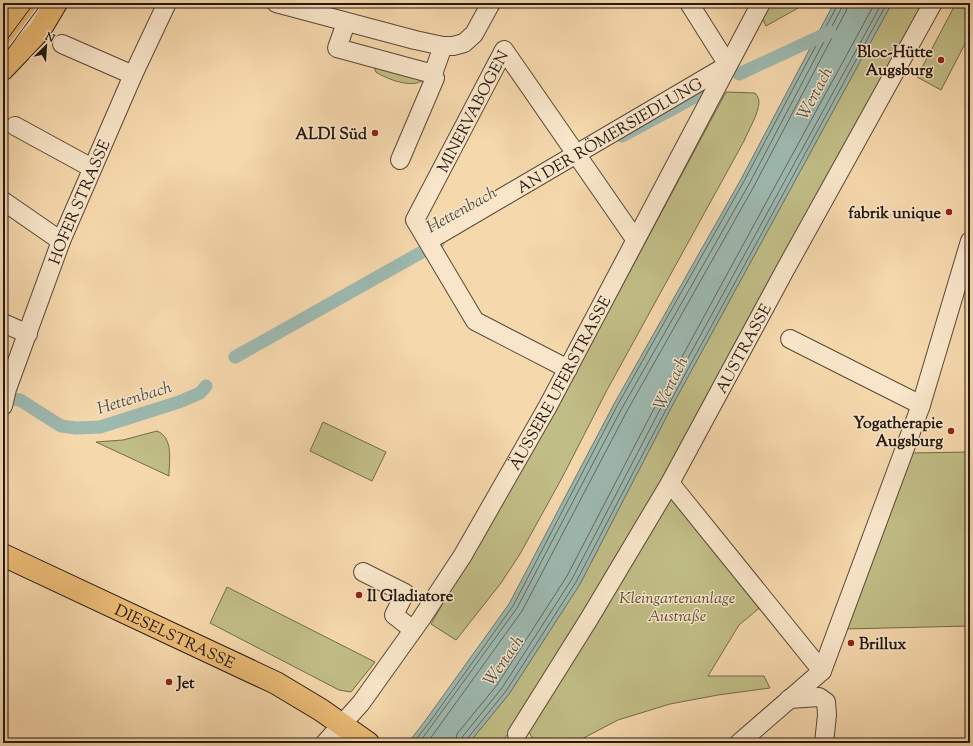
<svg xmlns="http://www.w3.org/2000/svg" width="973" height="746" font-family="'Sorts Mill Goudy',serif">
	<rect width="100%" height="100%" fill="#f6d8ad"/>
	<filter id="stains"><feTurbulence type="fractalNoise" baseFrequency=".005" numOctaves="4"/><feColorMatrix values="0 0 0 0 .2 0 0 0 0 .09 0 0 0 0 .02 0 0 0 .5 -.17"/></filter>
	<radialGradient id="worn" r=".72"><stop offset=".6" stop-color="#630" stop-opacity="0"/><stop offset="1" stop-color="#630" stop-opacity=".3"/></radialGradient>
	<!-- green -->
	<path fill="#c1bd86" stroke="#736a4b" d="M 770,3 L 807,3 L 766,26 L 762,18 Z
		M 892,3 L 927,3 L 665,481 L 527,709 L 501,743 L 469,743 L 509,694 L 580,584 L 672,406 Z
		M 956,3 L 970,3 L 970,40 L 967,40 L 941,90 L 917,77 Z
		M 374,67 L 423,80 C 413,89 386,79 376,72 Z
		M 726,92 L 755,93 C 757,96 759,98 759,102 C 759,113 748,131 744,141 L 607,390 L 563,476 L 520,554 L 501,583 L 456,640 L 431,624 L 591,344 Z
		M 323,422 L 386,452 L 372,481 L 310,451 Z
		M 157,431 C 174,438 169,461 169,476 L 96,442 L 123,440 Z
		M 970,452 L 970,626 L 844,629 L 911,453 Z
		M 672,492 L 763,605 L 739,625 L 708,676 L 764,676 L 770,688 L 718,695 L 670,704 L 618,720 L 574,743 L 535,743 L 527,728 Z
		M 227,587 L 375,662 L 351,692 L 339,690 L 210,623 Z"/>
	<!-- water -->
	<path fill="#9db9b0" stroke="#6d7970" d="M 834,3 L 892,3 L 672,406 L 580,584 L 509,694 L 469,743 L 408,743 L 425,721 L 509,604 L 614,404 L 740,181 Z"/>
	<g fill="none" stroke-linecap="round" stroke-linejoin="round">
		<!-- shore -->
		<path stroke="#616860" stroke-width="1" d="M 413,743 L 429,723 L 513,606 L 617,406 L 743,183 L 837,6 L 837,3
			M 419,743 L 517,608 L 622,408 L 748,186 L 841,9 L 842,3
			M 427,743 L 522,611 L 627,411 L 753,188 L 846,11 L 848,3
			M 455,743 L 457,734 L 497,685 L 567,576 L 659,399 L 875,3
			M 461,743 L 463,736 L 502,688 L 572,579 L 664,402 L 882,3
			M 466,743 L 467,739 L 506,691 L 576,582 L 669,404 L 887,3"/>
		<!-- canal -->
		<path stroke="#9db9b0" stroke-width="13" d="M 739,74 L 830,32
			M 622,136 L 704,92
			M 235,357 L 438,243
			M 3,397 L 20,400 L 61,426 L 76,428 L 100,427 L 179,402 L 200,393 L 206,386"/>
		<defs>
			<g id="minor">
				<path d="M 276,3 L 415,40 L 443,46 L 453,46 L 464,43 L 474,34 L 491,3"/>
				<path d="M 346,23 L 337,48 L 433,74"/>
				<path d="M 62,44 L 133,75"/>
				<path d="M 3,50 L 38,3"/>
				<path d="M 15,126 L 92,168"/>
				<path d="M 400,160 L 435,78 L 433,74 L 443,46"/>
				<path d="M 3,201 L 61,241"/>
				<path id="s1" d="M 428,241 L 728,65 L 689,3"/>
				<path d="M 3,323 L 28,334"/>
				<path d="M 790,339 L 921,405"/>
				<path id="s2" d="M 568,369 L 475,321 L 415,220 L 504,50 L 635,239"/>
				<path id="s3" d="M 3,406 L 7,389 L 61,241 L 133,75 L 167,3"/>
				<path d="M 363,572 L 405,593 L 394,615 L 413,630"/>
				<path id="s4" d="M 822,671 L 670,483 L 785,270 L 933,3"/>
				<path d="M 789,699 L 819,697 L 826,702 L 827,715 L 824,743"/>
				<path d="M 517,734 L 589,619 L 670,483"/>
				<path id="s5" d="M 325,743 L 361,703 L 421,619 L 463,555 L 548,406 L 761,3"/>
				<path d="M 739,743 L 822,671 L 921,405 L 970,241"/>
			</g>
			<g id="major">
				<path d="M 3,34 L 26,3"/>
				<path d="M 3,69 L 40,30 L 56,3"/>
				<path id="s6" d="M 3,555 L 276,683 L 321,710 L 368,743"/>
			</g>
		</defs>
		<!-- minor casing -->
		<use href="#minor" stroke="#594837" stroke-width="20"/>
		<!-- major casing -->
		<use href="#major" stroke="#251810" stroke-width="24"/>
		<!-- minor -->
		<use href="#minor" stroke="#f9e6ca" stroke-width="18"/>
		<!-- major -->
		<use href="#major" stroke="#ebbc76" stroke-width="22"/>
		<!-- tram -->
		<path stroke="#251810" stroke-width="1" d="M 3,45 L 34,3
			M 3,56 L 42,3"/>
	</g>
	<!-- markers -->
	<g fill="#8f2418" stroke="#f9e6ca" stroke-width="1.5">
		<circle cx="941" cy="60" r="4"/>
		<circle cx="375" cy="133" r="4"/>
		<circle cx="949" cy="212" r="4"/>
		<circle cx="951" cy="431" r="4"/>
		<circle cx="359" cy="595" r="4"/>
		<circle cx="851" cy="643" r="4"/>
		<circle cx="169" cy="682" r="4"/>
	</g>
	<g text-anchor="middle" stroke-width="3" stroke-linejoin="round" paint-order="stroke">
		<!-- poi labels -->
		<g font-size="16" font-weight="bold" fill="#251810" stroke="#f9e6ca" text-anchor="end">
			<text x="933" y="57">Bloc-Hütte<tspan x="933" dy="18">Augsburg</tspan></text>
			<text x="367" y="139">ALDI Süd</text>
			<text x="941" y="218">fabrik unique</text>
			<text x="943" y="428">Yogatherapie<tspan x="943" dy="18">Augsburg</tspan></text>
			<text x="367" y="601" text-anchor="start">Il Gladiatore</text>
			<text x="859" y="649" text-anchor="start">Brillux</text>
			<text x="177" y="688" text-anchor="start">Jet</text>
		</g>
		<!-- street labels -->
		<g font-size="16" fill="#251810" stroke="#f9e6ca">
			<text dy="6" stroke="none"><textPath href="#s2" startOffset="345">MINERVABOGEN</textPath></text>
			<text dy="6" stroke="none"><textPath href="#s1" startOffset="210">AN DER RÖMERSIEDLUNG</textPath></text>
			<text dy="6" stroke="none"><textPath href="#s3" startOffset="218">HOFER STRASSE</textPath></text>
			<text dy="6" stroke="none"><textPath href="#s4" startOffset="395">AUSTRASSE</textPath></text>
			<text dy="6" stroke="none"><textPath href="#s5" startOffset="431">ÄUSSERE UFERSTRASSE</textPath></text>
			<text dy="6" stroke="none"><textPath href="#s6" startOffset="190">DIESELSTRASSE</textPath></text>
		</g>
		<!-- park labels -->
		<g font-size="16" font-style="italic" fill="#544a33" stroke="#f9e6ca">
			<text x="677" y="603">Kleingartenanlage<tspan x="677" dy="18">Austraße</tspan></text>
		</g>
		<!-- water labels -->
		<g font-size="17" font-style="italic" fill="#4f5048" stroke="#f9e6ca">
			<text transform="translate(814 93) rotate(-62)" y="6">Wertach</text>
			<text transform="translate(461 209) rotate(-29)" y="6">Hettenbach</text>
			<text transform="translate(670 383) rotate(-64)" y="6">Wertach</text>
			<text transform="translate(134 397) rotate(-17)" y="6">Hettenbach</text>
			<text transform="translate(503 660) rotate(-55)" y="6">Wertach</text>
		</g>
	</g>
	<!-- margin -->
	<rect width="973" height="746" fill="none" stroke="#f6d8ad" stroke-width="16"/>
	<rect x="4" y="4" width="965" height="738" fill="none" stroke="#251810" stroke-width="2"/>
	<rect x="8" y="8" width="957" height="730" fill="none" stroke="#251810"/>
	<!-- north arrow -->
	<g transform="translate(46 46) rotate(25)" stroke="#f9e6ca" stroke-width="3" paint-order="stroke">
	<path d="M0-3L7 15L0 10L-7 15Z" fill="#251810"/>
	<text y="-6" font-size="11" font-weight="bold" text-anchor="middle" fill="#251810">N</text>
	</g>
	<rect width="100%" height="100%" filter="url(#stains)"/>
	<rect width="100%" height="100%" fill="url(#worn)"/>
</svg>
